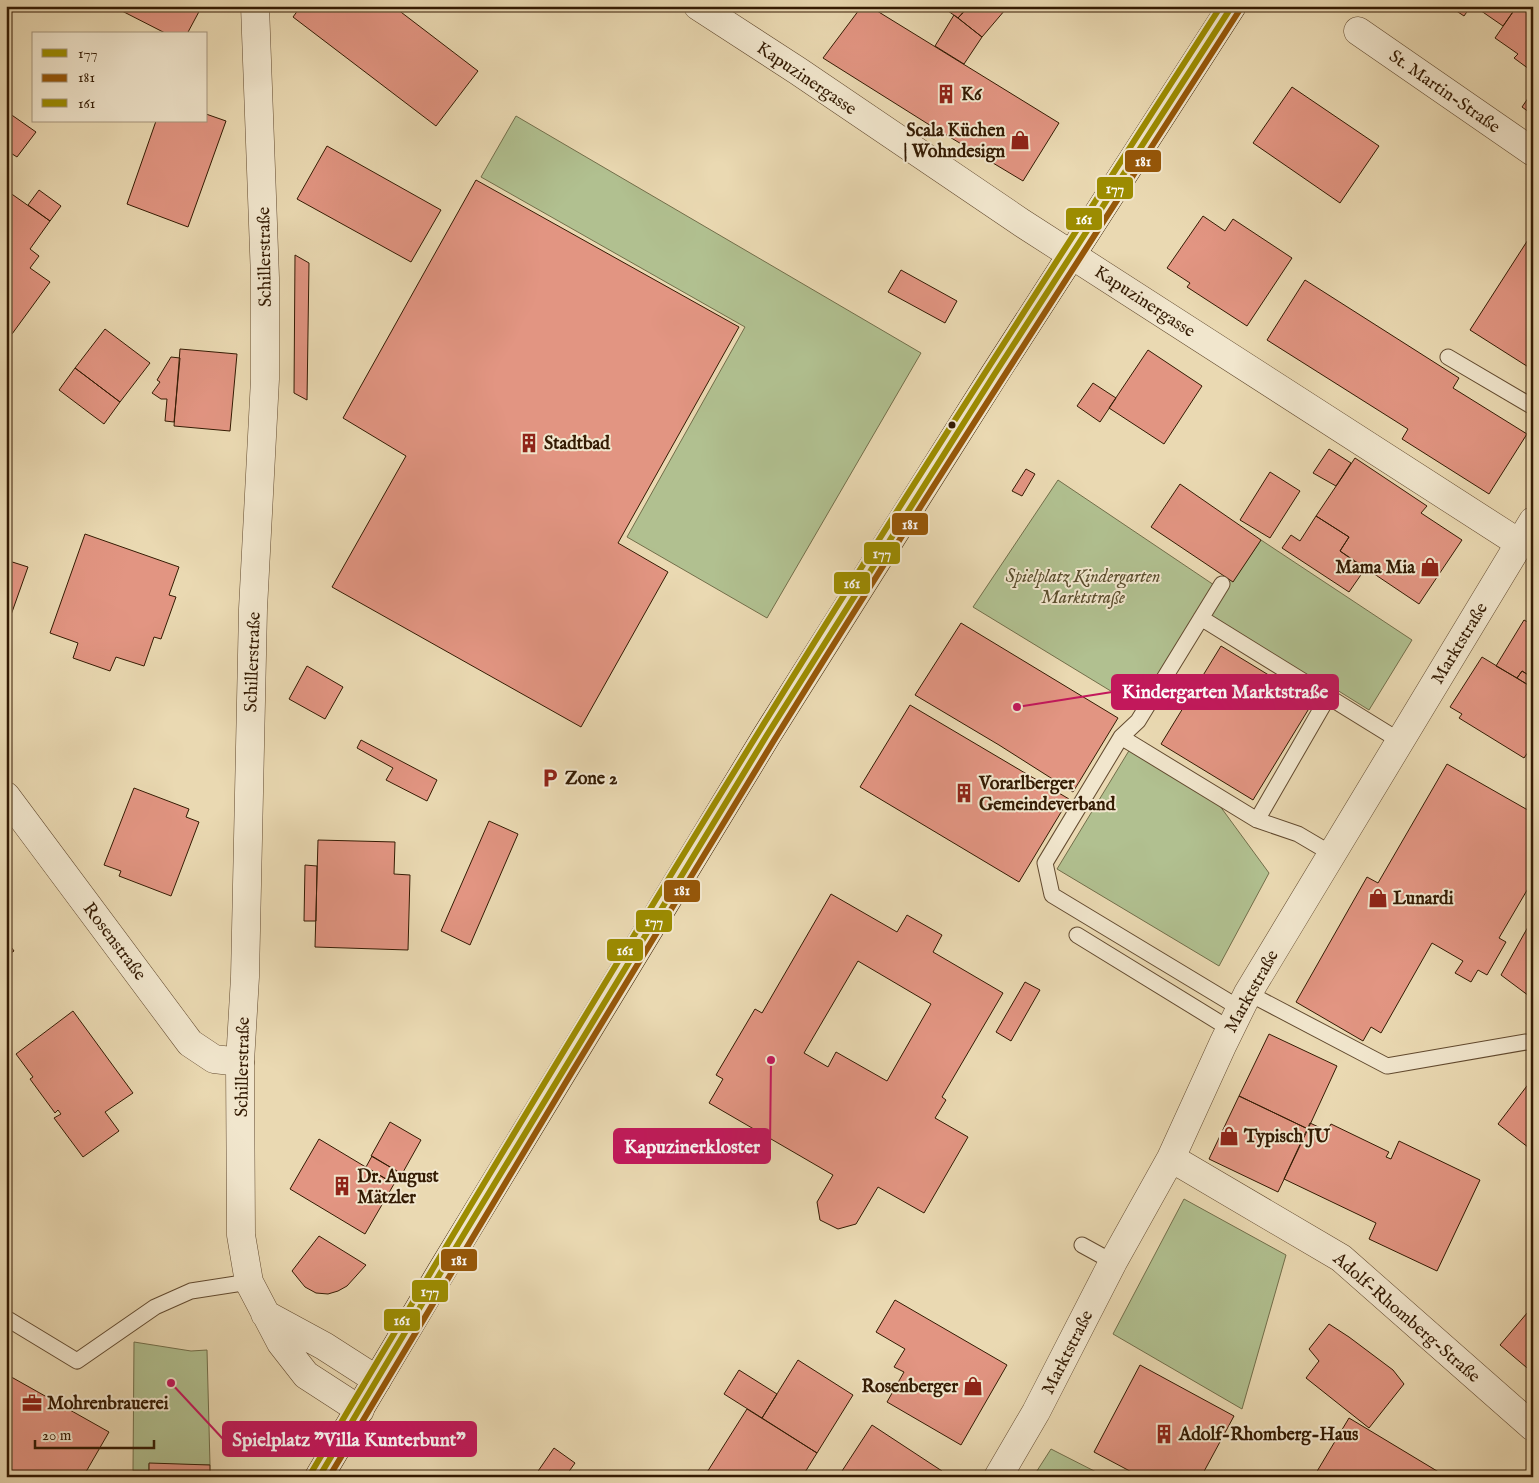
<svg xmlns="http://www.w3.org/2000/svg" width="1539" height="1483" font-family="'IM FELL English',serif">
	<rect width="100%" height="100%" fill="#ead9b2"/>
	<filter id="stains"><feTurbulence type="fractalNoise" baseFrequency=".004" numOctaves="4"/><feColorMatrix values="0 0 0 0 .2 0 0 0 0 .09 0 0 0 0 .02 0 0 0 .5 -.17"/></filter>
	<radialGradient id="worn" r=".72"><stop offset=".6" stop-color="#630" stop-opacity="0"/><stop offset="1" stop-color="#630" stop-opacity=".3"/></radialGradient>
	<!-- green -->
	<path fill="#b1c090" stroke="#726e4a" d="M 516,116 L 921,353 L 767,618 L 627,537 L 745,327 L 481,177 Z
		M 1058,480 L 1214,585 L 1137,707 L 973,607 Z
		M 1261,540 L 1412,640 L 1369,710 L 1321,680 L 1316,689 L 1201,618 L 1227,578 L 1233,581 Z
		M 1130,749 L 1217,802 L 1269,873 L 1219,966 L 1057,869 Z
		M 1184,1199 L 1286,1255 L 1242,1409 L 1113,1334 Z
		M 134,1342 L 191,1351 L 207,1350 L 210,1465 L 149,1464 L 149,1471 L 133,1471 Z
		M 1051,1449 L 1106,1477 L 1033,1477 Z"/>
	<!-- building -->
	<path fill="#e29582" stroke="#341b03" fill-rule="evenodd" d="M 125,6 L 202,6 L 187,34 L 167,34 L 122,11 Z
		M 301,6 L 393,6 L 478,71 L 436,126 L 293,17 Z
		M 862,6 L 869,6 L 1059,123 L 1023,181 L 928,124 L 823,58 Z
		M 941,6 L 969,6 L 958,18 Z
		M 969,6 L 1001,6 L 1005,10 L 982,37 L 958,18 Z
		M 1449,6 L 1471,6 L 1464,16 Z
		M 1474,6 L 1517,6 L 1503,26 Z
		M 1517,6 L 1533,6 L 1533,72 L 1514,58 L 1518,54 L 1495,38 Z
		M 954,15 L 982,37 L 964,64 L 935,46 Z
		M 1292,87 L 1379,146 L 1340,203 L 1253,143 Z
		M 1533,91 L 1533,115 L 1522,107 Z
		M 6,111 L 36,132 L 17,157 L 6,150 Z
		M 206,114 L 226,121 L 188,227 L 127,204 L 156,121 L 206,121 Z
		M 327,146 L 441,210 L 411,262 L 297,199 Z
		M 476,180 L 739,327 L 618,543 L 668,572 L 581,727 L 332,587 L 406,456 L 343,418 Z
		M 6,190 L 50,221 L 30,249 L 39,256 L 30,268 L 50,282 L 12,334 L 6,330 Z
		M 39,190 L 61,206 L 50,221 L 28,205 Z
		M 1203,216 L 1225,231 L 1233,219 L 1292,258 L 1247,326 L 1187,287 L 1190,283 L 1167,268 Z
		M 1533,232 L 1533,370 L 1470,330 Z
		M 295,255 L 309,263 L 307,400 L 294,393 Z
		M 901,270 L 957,301 L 945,323 L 888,292 Z
		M 1305,280 L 1459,378 L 1453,388 L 1527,434 L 1489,494 L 1402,439 L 1408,429 L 1267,340 Z
		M 105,329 L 150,363 L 120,402 L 75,368 Z
		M 180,349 L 237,354 L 230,431 L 174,426 Z
		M 1148,350 L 1202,386 L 1164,444 L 1109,408 Z
		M 171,357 L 180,358 L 174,422 L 165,421 L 167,399 L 161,399 L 152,393 L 160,382 L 157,380 Z
		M 75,368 L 120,402 L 104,424 L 59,390 Z
		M 1093,383 L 1116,398 L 1100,422 L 1077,406 Z
		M 1329,449 L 1351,463 L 1336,486 L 1313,473 Z
		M 1355,458 L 1427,506 L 1421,513 L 1462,540 L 1419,604 L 1340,551 L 1349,537 L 1316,516 Z
		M 1026,469 L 1035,474 L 1022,496 L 1012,491 Z
		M 1270,472 L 1300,491 L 1270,538 L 1240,520 Z
		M 1180,484 L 1261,540 L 1233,582 L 1151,527 Z
		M 1316,516 L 1349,537 L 1340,551 L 1365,569 L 1349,592 L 1282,548 L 1291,535 L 1300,541 Z
		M 85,534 L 179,567 L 169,595 L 176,597 L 161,639 L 154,637 L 144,666 L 116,657 L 110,671 L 73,658 L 78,643 L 50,633 Z
		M 6,560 L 28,567 L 6,629 Z
		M 1524,620 L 1533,625 L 1533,678 L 1522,671 L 1517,678 L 1496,666 Z
		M 961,623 L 1118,718 L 1073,792 L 999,745 L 915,695 Z
		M 1221,646 L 1313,702 L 1253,800 L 1161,744 Z
		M 1482,657 L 1533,688 L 1533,745 L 1524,758 L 1459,718 L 1462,714 L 1450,707 Z
		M 307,666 L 343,687 L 325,719 L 289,699 Z
		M 1522,671 L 1533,678 L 1533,688 L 1517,678 Z
		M 910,705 L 1069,799 L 1019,882 L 860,787 Z
		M 361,740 L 437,780 L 427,801 L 386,780 L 393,768 L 357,748 Z
		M 1447,764 L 1533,813 L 1533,880 L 1499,938 L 1506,942 L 1487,975 L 1478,970 L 1471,982 L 1455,973 L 1463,961 L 1432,943 L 1381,1033 L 1371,1027 L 1363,1041 L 1296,1002 L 1367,877 L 1378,883 Z
		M 134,788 L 189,809 L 186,817 L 199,822 L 171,896 L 119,876 L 121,871 L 104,865 Z
		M 489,821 L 518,834 L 470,945 L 441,931 Z
		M 318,840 L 395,842 L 394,874 L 410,875 L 408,950 L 315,947 Z
		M 305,865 L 317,866 L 316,921 L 304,921 Z
		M 831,894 L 897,932 L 907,915 L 942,935 L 933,952 L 1003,993 L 942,1097 L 946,1100 L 935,1118 L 968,1137 L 924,1213 L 878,1187 L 856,1224 L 838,1229 L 820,1220 L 817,1202 L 833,1175 L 709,1103 L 723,1079 L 716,1075 L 755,1009 L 762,1013 ZM 858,961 L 931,1004 L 887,1081 L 836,1052 L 828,1067 L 804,1053 Z
		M 1533,918 L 1533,999 L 1501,975 Z
		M 6,940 L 14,951 L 6,956 Z
		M 1025,982 L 1040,990 L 1011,1041 L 996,1032 Z
		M 73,1011 L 133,1093 L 105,1112 L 119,1131 L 83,1157 L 54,1118 L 61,1114 L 58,1110 L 55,1113 L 30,1079 L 33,1077 L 16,1054 Z
		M 1269,1034 L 1337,1066 L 1308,1129 L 1239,1096 Z
		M 1533,1078 L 1533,1151 L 1498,1124 Z
		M 1239,1096 L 1308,1129 L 1278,1192 L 1209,1159 Z
		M 390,1122 L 421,1140 L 402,1174 L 371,1156 Z
		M 1310,1123 L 1327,1131 L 1331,1124 L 1389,1152 L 1386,1157 L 1391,1159 L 1399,1141 L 1480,1180 L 1437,1271 L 1369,1239 L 1376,1223 L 1284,1179 Z
		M 319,1139 L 394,1184 L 365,1234 L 290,1189 Z
		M 372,1156 L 400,1173 L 393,1183 L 366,1167 Z
		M 319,1236 L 366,1265 L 347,1286 L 338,1291 L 328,1294 L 316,1293 L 305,1287 L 292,1271 Z
		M 895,1300 L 1007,1365 L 961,1445 L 887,1402 L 904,1372 L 894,1367 L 905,1349 L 876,1332 Z
		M 1533,1306 L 1533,1373 L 1500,1345 Z
		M 1329,1324 L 1349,1337 L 1393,1370 L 1404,1384 L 1369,1428 L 1306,1378 L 1319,1361 L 1309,1349 Z
		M 798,1360 L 853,1395 L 817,1453 L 762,1418 Z
		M 1140,1365 L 1234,1416 L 1201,1477 L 1141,1477 L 1094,1452 Z
		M 739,1370 L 777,1394 L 762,1418 L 724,1394 Z
		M 6,1374 L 109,1432 L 83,1477 L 6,1477 Z
		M 747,1409 L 817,1453 L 802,1477 L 704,1477 Z
		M 1349,1418 L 1447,1477 L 1322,1477 L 1316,1473 Z
		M 872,1425 L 942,1471 L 938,1477 L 850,1477 L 842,1471 Z
		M 554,1448 L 575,1463 L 565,1477 L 534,1477 Z
		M 149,1463 L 210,1465 L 210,1477 L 133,1477 L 133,1471 L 149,1471 Z"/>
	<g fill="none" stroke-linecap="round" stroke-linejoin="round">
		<defs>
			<path id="service" d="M 1448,357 L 1533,407
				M 1222,584 L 1138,721 L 1121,737 L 1045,863 L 1052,895 L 1241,1009
				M 1201,618 L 1400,741
				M 1121,737 L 1257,820 L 1298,834 L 1332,854
				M 1257,820 L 1328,697
				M 1077,935 L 1230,1029
				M 1248,993 L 1387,1066 L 1526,1042
				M 1082,1245 L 1113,1262
				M 6,1318 L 77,1361 L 155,1307 L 191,1291 L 249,1282"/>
			<path id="minor" d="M 698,6 L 798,71 L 1022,223 L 1519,543
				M 1358,31 L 1533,152
				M 6,796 L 190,1043 L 214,1059 L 240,1062
				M 1171,1158 L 1341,1258 L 1533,1427
				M 998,1477 L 1036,1412 L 1113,1262 L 1171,1158 L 1223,1044 L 1248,993 L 1533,521"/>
			<path id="tertiary" d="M 255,6 L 265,278 L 265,379 L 253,609 L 245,977 L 240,1062 L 241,1235 L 249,1282 L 281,1343 L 306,1375 L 360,1410
				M 265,1314 L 324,1346 L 377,1380"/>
			<path id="primary" d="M 319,1477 L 441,1272 L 767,735 L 994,375 L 1232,6"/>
		</defs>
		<!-- service casing -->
		<use href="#service" stroke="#624a2f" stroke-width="17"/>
		<!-- minor casing -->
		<use href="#minor" stroke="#624a2f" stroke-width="29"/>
		<!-- tertiary casing -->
		<use href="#tertiary" stroke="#624a2f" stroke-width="29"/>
		<!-- primary casing -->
		<use href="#primary" stroke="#341b03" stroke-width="29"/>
		<!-- service -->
		<use href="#service" stroke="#f1e6cd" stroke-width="15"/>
		<!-- minor -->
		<use href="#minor" stroke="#f1e6cd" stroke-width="28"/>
		<!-- tertiary -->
		<use href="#tertiary" stroke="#f1e6cd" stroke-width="28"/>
		<!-- primary -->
		<use href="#primary" stroke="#ead9b2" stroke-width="28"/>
		<defs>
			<path id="bus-1" d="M 319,1477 L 441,1272 L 767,735 L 994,375 L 1232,6"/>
			<path id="bus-2" d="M 329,1477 C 476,1231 623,986 773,742 C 925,496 1083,254 1239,11"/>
			<path id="bus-3" d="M 311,1473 C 459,1224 608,976 760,730 C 910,487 1066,247 1221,6"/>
		</defs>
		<!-- bus-1 casing -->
		<use href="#bus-1" stroke="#f1e6cd" stroke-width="10"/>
		<!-- bus-2 casing -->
		<use href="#bus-2" stroke="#f1e6cd" stroke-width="10"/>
		<!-- bus-3 casing -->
		<use href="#bus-3" stroke="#f1e6cd" stroke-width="10"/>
		<!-- bus-1 -->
		<use href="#bus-1" stroke="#9c8c01" stroke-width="6"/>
		<!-- bus-2 -->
		<use href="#bus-2" stroke="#965709" stroke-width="6"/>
		<!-- bus-3 -->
		<use href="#bus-3" stroke="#9c8c01" stroke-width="6"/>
	</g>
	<!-- icons -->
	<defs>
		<symbol id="building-bare" viewBox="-9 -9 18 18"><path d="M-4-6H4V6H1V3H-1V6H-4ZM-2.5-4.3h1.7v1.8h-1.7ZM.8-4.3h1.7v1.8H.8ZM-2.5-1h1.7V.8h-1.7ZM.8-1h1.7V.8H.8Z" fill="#8f2418" stroke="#f1e6cd" stroke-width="2.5" paint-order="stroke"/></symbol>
		<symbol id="shop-bare" viewBox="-9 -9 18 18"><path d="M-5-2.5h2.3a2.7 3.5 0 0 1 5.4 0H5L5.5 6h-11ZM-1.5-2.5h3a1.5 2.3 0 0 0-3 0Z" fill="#8f2418" stroke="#f1e6cd" stroke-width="2.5" paint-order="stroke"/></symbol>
		<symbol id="parking-bare" viewBox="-9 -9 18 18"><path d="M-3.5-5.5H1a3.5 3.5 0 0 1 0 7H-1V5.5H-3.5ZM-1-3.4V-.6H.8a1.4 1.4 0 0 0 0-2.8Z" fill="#8f2418" stroke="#f1e6cd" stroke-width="2.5" paint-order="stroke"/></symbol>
		<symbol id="office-bare" viewBox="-9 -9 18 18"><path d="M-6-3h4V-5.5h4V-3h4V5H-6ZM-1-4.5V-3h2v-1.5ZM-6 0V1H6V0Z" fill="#8f2418" stroke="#f1e6cd" stroke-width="2.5" paint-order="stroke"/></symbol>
	</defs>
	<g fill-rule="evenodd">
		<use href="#building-bare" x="932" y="80" width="28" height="28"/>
		<use href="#shop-bare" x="1006" y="126" width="28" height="28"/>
		<use href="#building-bare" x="515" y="429" width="28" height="28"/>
		<use href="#shop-bare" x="1416" y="553" width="28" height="28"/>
		<use href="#parking-bare" x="536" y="764" width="28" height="28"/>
		<use href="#building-bare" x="950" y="779" width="28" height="28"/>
		<use href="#shop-bare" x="1364" y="884" width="28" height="28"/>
		<use href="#shop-bare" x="1215" y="1122" width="28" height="28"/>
		<use href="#building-bare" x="328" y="1172" width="28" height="28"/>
		<use href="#shop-bare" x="959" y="1372" width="28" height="28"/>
		<use href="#office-bare" x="18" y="1389" width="28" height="28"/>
		<use href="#building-bare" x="1150" y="1420" width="28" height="28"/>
	</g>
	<!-- markers -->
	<circle fill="#341b03" stroke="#f1e6cd" stroke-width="2" cx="952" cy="425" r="4.5"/>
	<g text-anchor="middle" stroke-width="4" stroke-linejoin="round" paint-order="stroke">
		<!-- street labels -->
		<g font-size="18" fill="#341b03" stroke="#f1e6cd">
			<text transform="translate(807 78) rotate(34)" y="6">Kapuzinergasse</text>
			<text transform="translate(1445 91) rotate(35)" y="6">St. Martin-Straße</text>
			<text transform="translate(264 257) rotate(-91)" y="6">Schillerstraße</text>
			<text transform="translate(1145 301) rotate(33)" y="6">Kapuzinergasse</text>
			<text transform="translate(1459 643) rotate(-59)" y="6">Marktstraße</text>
			<text transform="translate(252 662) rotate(-88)" y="6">Schillerstraße</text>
			<text transform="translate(115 941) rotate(53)" y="6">Rosenstraße</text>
			<text transform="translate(1251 991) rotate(-61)" y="6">Marktstraße</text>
			<text transform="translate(242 1067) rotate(-89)" y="6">Schillerstraße</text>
			<text transform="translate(1407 1317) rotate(41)" y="6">Adolf-Rhomberg-Straße</text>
			<text transform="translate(1067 1352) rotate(-63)" y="6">Marktstraße</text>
		</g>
		<!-- poi labels -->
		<g font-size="18" font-weight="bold" fill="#341b03" stroke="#f1e6cd" text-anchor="start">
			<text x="961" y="100">K6</text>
			<text x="1005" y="136" text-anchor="end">Scala Küchen<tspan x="1005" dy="21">| Wohndesign</tspan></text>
			<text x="544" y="449">Stadtbad</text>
			<text x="1415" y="573" text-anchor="end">Mama Mia</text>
			<text x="565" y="784">Zone 2</text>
			<text x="979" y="789">Vorarlberger<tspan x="979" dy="21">Gemeindeverband</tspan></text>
			<text x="1393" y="904">Lunardi</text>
			<text x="1244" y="1142">Typisch JU</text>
			<text x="357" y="1182">Dr. August<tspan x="357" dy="21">Mätzler</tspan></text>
			<text x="958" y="1392" text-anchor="end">Rosenberger</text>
			<text x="47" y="1409">Mohrenbrauerei</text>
			<text x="1179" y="1440">Adolf-Rhomberg-Haus</text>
		</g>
		<!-- park labels -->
		<g font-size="18" font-style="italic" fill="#5a4d2d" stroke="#f1e6cd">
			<text x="1083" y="582">Spielplatz Kindergarten<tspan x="1083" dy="21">Marktstraße</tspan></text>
		</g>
	</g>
	<!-- callouts -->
	<path fill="none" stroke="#c2185b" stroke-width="2" d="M1017 707L1112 692M771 1060L770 1146M171 1383L223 1439"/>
	<g fill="#c2185b" stroke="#f1e6cd" stroke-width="2">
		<circle cx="1017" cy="707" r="5"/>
		<circle cx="771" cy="1060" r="5"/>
		<circle cx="171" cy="1383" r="5"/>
	</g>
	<g fill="#c2185b" stroke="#c2185b" stroke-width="2">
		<rect x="1112" y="675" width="226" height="34" rx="5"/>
		<rect x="614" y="1129" width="156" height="34" rx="5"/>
		<rect x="223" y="1422" width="253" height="34" rx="5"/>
	</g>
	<g font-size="19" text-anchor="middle" font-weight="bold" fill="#fff">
		<text x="1225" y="698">Kindergarten Marktstraße</text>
		<text x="692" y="1153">Kapuzinerkloster</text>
		<text x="349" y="1446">Spielplatz "Villa Kunterbunt"</text>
	</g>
	<g stroke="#f1e6cd" stroke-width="2">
		<rect x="1124" y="149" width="38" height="24" rx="5" fill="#965709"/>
		<rect x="1096" y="176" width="38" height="24" rx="5" fill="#9c8c01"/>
		<rect x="1065" y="207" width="38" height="24" rx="5" fill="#9c8c01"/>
		<rect x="891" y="512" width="38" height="24" rx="5" fill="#965709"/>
		<rect x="863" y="541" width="38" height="24" rx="5" fill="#9c8c01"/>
		<rect x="833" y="571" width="38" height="24" rx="5" fill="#9c8c01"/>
		<rect x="663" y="879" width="38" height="24" rx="5" fill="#965709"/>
		<rect x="635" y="909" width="38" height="24" rx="5" fill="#9c8c01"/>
		<rect x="606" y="938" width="38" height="24" rx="5" fill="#9c8c01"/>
		<rect x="440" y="1248" width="38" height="24" rx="5" fill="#965709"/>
		<rect x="411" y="1279" width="38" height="24" rx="5" fill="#9c8c01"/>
		<rect x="383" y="1308" width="38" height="24" rx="5" fill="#9c8c01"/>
	</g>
	<g font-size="14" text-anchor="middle" font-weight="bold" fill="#fff">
		<text x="1143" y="166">181</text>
		<text x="1115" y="193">177</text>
		<text x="1084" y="224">161</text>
		<text x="910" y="529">181</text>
		<text x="882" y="558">177</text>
		<text x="852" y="588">161</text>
		<text x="682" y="895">181</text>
		<text x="654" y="926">177</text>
		<text x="625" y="955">161</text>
		<text x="459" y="1265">181</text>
		<text x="430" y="1296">177</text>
		<text x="402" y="1325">161</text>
	</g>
	<!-- margin -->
	<rect width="1539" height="1483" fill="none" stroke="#ead9b2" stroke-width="25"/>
	<rect x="8" y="8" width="1524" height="1468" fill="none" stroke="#341b03" stroke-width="2.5"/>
	<rect x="12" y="12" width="1514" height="1458" fill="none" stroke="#341b03"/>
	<!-- legend -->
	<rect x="32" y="32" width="175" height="90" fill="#f1e6cd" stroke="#a5957c"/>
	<rect x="42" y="49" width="25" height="8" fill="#9c8c01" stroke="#a5957c"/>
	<text x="78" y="58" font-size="15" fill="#341b03">177</text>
	<rect x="42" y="74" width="25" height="8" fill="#965709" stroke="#a5957c"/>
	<text x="78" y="82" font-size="15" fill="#341b03">181</text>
	<rect x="42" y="99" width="25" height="8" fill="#9c8c01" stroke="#a5957c"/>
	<text x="78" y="108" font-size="15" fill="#341b03">161</text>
	<!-- scale -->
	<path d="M35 1440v8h119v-8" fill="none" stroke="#341b03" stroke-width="2.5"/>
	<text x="42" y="1440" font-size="15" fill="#341b03" stroke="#f1e6cd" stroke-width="4" paint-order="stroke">20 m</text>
	<rect width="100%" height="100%" filter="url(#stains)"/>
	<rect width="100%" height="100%" fill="url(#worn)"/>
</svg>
